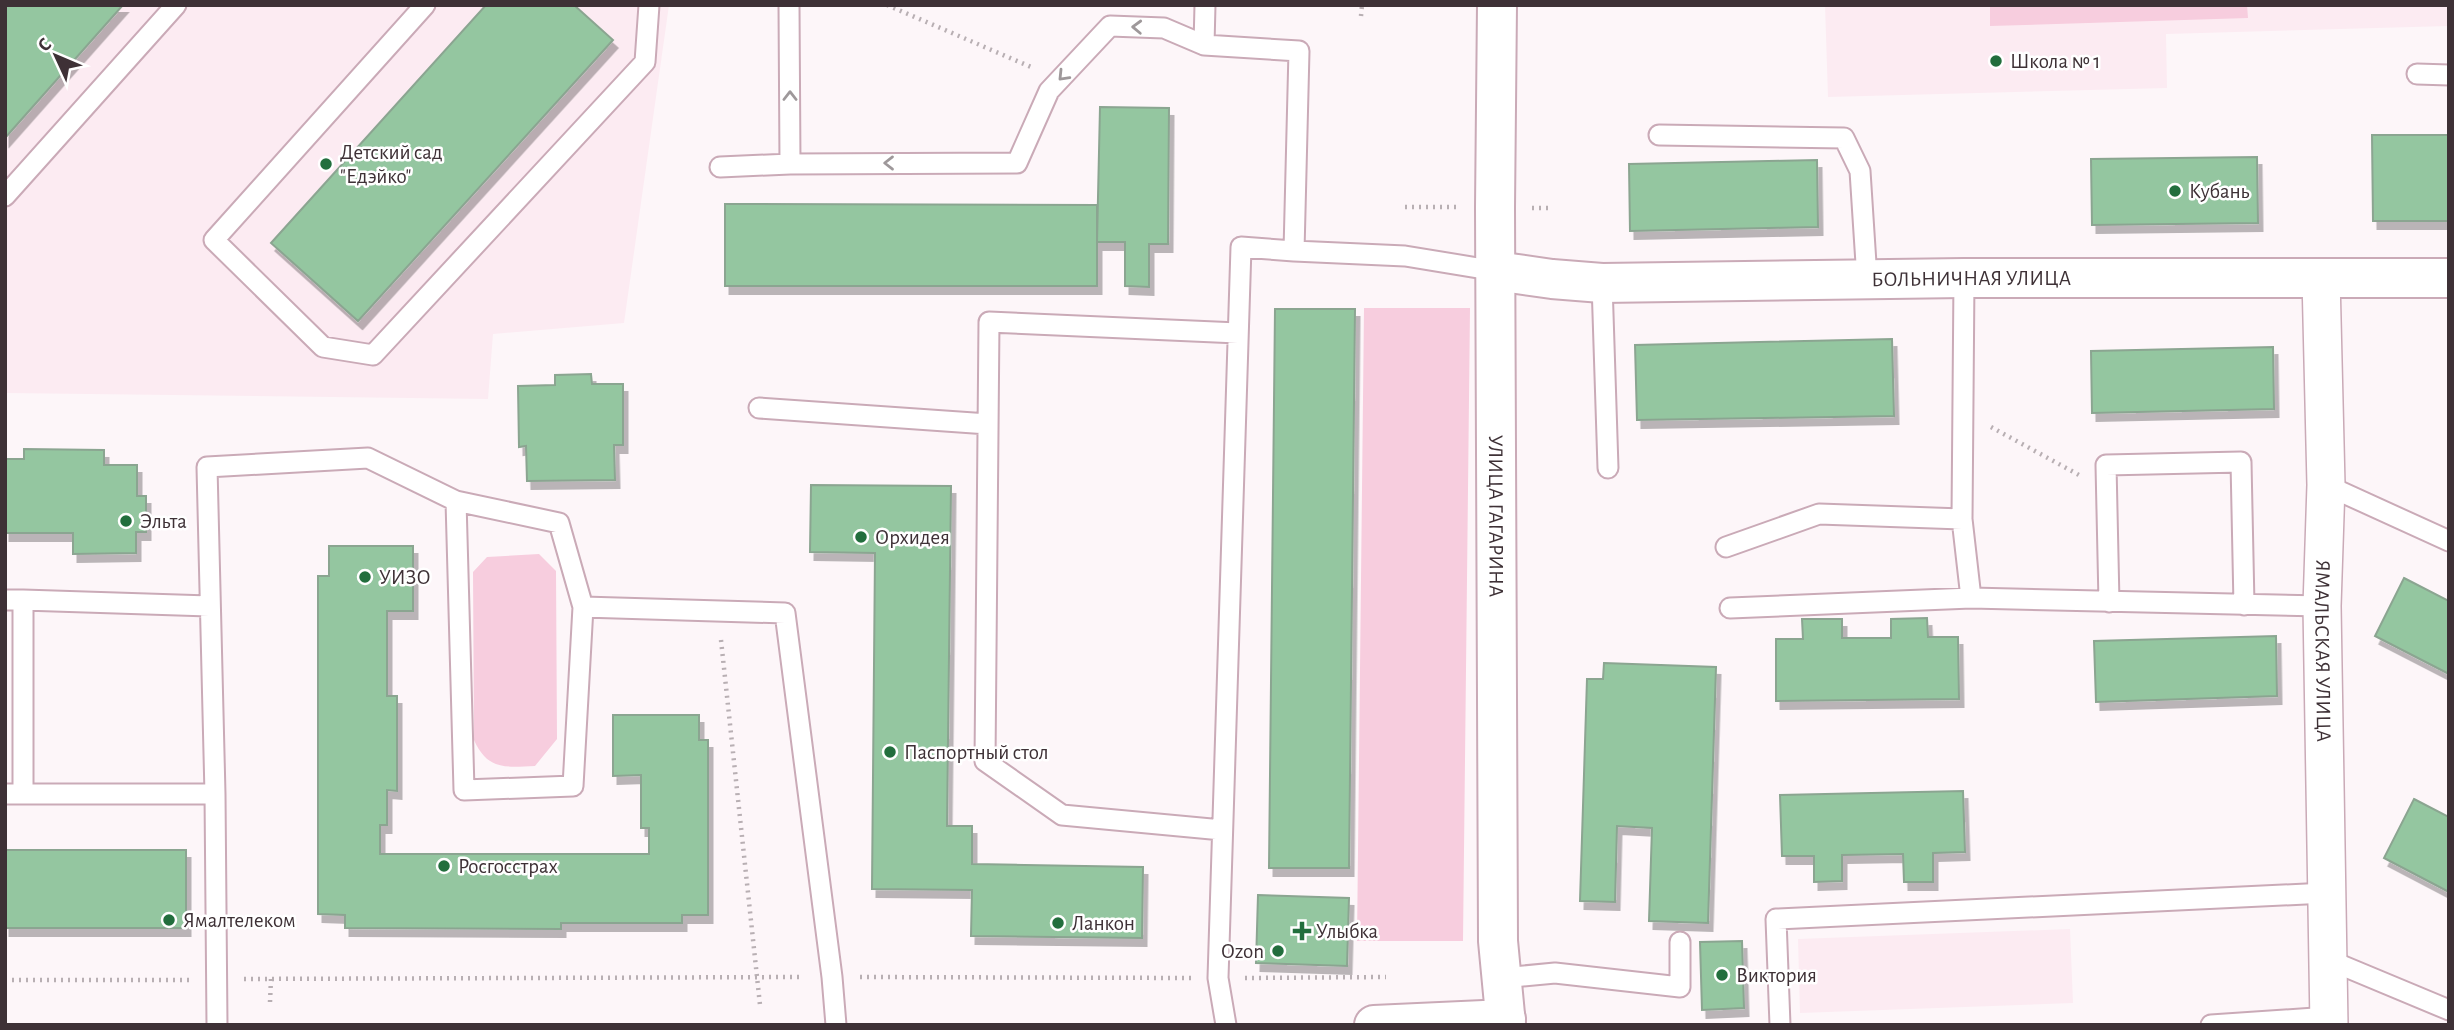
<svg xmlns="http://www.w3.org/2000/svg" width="2454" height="1030" font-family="'Alegreya Sans',sans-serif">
	<defs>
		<filter id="shadow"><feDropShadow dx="4.5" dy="8" stdDeviation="0" flood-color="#0004"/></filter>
	</defs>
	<rect width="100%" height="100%" fill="#fdf6f9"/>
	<!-- built -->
	<path fill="#fcebf2" d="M 5,5 L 669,5 L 624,323 L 493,334 L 488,399 L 5,393 Z
		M 1825,5 L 2449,5 L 2449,26 L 2166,34 L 2167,88 L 1828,97 Z
		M 2070,929 L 2073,1003 L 1800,1013 L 1798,939 Z"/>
	<!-- green -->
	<path fill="#f7cdde" d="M 1990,5 L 2247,5 L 2248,18 L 1990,26 Z
		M 1364,308 L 1470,308 L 1463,941 L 1357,941 Z
		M 539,554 L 556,571 L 557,739 L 535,766 C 506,767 488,771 474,740 L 473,572 L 487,557 Z"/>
	<!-- building -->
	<path fill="#94c6a0" stroke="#8ba591" stroke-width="2" filter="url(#shadow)" d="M 5,5 L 123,5 L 5,138 Z
		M 486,5 L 574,5 L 613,40 L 358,321 L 271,243 Z
		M 1100,107 L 1169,108 L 1168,244 L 1149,244 L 1149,287 L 1125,286 L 1125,242 L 1097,242 Z
		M 2372,135 L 2449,135 L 2449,221 L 2373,221 Z
		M 2257,157 L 2258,223 L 2092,225 L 2091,159 Z
		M 1817,160 L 1818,227 L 1630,231 L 1629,164 Z
		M 725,204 L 1097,205 L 1097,286 L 725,286 Z
		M 1275,309 L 1355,309 L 1349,868 L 1269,868 Z
		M 1892,339 L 1894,416 L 1637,420 L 1635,345 Z
		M 2273,347 L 2274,409 L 2092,413 L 2091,351 Z
		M 591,374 L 592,384 L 623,384 L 623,445 L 614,445 L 615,480 L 527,481 L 526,446 L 519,447 L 518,386 L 555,385 L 555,375 Z
		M 24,449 L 104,450 L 104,465 L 137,465 L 137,496 L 146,496 L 146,532 L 136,532 L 136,553 L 73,554 L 73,533 L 5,533 L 5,459 L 24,459 Z
		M 811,485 L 951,486 L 947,826 L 972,826 L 972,864 L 1143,867 L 1142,938 L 971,936 L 972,890 L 872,889 L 875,553 L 810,552 Z
		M 329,546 L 413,546 L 413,611 L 387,611 L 387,696 L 397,696 L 397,791 L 387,790 L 387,825 L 380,825 L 380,854 L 649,854 L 649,828 L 641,828 L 641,775 L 613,776 L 613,715 L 699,715 L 699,740 L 708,740 L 708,915 L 682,915 L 682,923 L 561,923 L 561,929 L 345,928 L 345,915 L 318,914 L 318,576 L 329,576 Z
		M 2404,578 L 2449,601 L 2449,674 L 2375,636 Z
		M 1927,618 L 1928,637 L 1958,637 L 1959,699 L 1776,701 L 1776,639 L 1803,639 L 1802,619 L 1842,619 L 1842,638 L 1891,638 L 1891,619 Z
		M 2276,636 L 2277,696 L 2096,702 L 2094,641 Z
		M 1604,663 L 1716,667 L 1708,923 L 1649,921 L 1652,828 L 1617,826 L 1615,902 L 1580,901 L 1587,679 L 1603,679 Z
		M 1963,791 L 1965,852 L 1933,853 L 1933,882 L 1904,882 L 1903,854 L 1842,855 L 1842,881 L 1814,882 L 1814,856 L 1782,856 L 1780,795 Z
		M 2414,799 L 2449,817 L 2449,892 L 2384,858 Z
		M 5,850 L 186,850 L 186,928 L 5,928 Z
		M 1258,895 L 1349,898 L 1347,966 L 1256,963 Z
		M 1742,941 L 1744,1008 L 1702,1010 L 1700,942 Z"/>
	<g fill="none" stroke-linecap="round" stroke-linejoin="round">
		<defs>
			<path id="service" d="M 425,5 L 214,240 L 323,347 L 373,355 L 645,62 L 649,5
				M 789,5 L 790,164
				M 1204,45 L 1205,5
				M 2417,74 L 2449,75
				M 1659,135 L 1844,138 L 1860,171 L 1867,279
				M 720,167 L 790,164 L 1017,163 L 1049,91 L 1110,26 L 1164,28 L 1204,45 L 1299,51 L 1294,251 L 1405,256 L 1496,271
				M 5,196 L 176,5
				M 1964,278 L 1962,519 L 1971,598
				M 1602,283 L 1608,468
				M 759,408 L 988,424
				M 2326,485 L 2449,541
				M 456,501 L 464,790 L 573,786 L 583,607
				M 1726,547 L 1819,514 L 1962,519
				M 5,600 L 23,600 L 23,794
				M 23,600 L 209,606
				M 2109,602 L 2106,465 L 2241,462 L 2244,605
				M 1730,608 L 1971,598 L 2322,606
				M 5,794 L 215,794 L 217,1025
				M 215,794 L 207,467 L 368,458 L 456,501 L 559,523 L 583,607 L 785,613 L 832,977 L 836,1025
				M 1222,830 L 1062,815 L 985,761 L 989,322 L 1238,333
				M 2329,960 L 2449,1010
				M 1502,978 L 1555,973 L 1680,987 L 1680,942
				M 1226,1025 L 1218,978 L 1241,247 L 1294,251
				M 1780,1025 L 1776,919 L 2326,893
				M 2211,1025 L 2329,1017"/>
			<g id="minor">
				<path id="s1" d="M 2321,278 L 2326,485 L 2322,606 L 2329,1025"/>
			</g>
			<g id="tertiary">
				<path id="s2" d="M 1497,5 L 1495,207 L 1498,941 L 1506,1025"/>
				<path id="s3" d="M 1496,271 L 1552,279 L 1602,283 L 1964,278 L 2449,278"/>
				<path d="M 1374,1025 L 1506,1019"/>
			</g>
		</defs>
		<!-- service casing -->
		<use href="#service" stroke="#caaab7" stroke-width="23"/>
		<!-- minor casing -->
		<use href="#minor" stroke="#caaab7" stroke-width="40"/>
		<!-- tertiary casing -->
		<use href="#tertiary" stroke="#caaab7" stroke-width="42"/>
		<!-- path -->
		<path stroke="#b8afb3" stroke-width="4.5" stroke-dasharray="2 5" stroke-linecap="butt" d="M 887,5 L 1031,67
			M 1361,16 L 1362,5
			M 1405,207 L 1457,207
			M 1532,208 L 1552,208
			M 1991,427 L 2079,475
			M 721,640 L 760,1005
			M 860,977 L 1191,978
			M 1245,978 L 1386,977
			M 244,979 L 802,977
			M 5,980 L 190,980
			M 270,1002 L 271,979"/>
		<!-- service -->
		<use href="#service" stroke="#fff" stroke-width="19"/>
		<!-- minor -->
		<use href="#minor" stroke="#fff" stroke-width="37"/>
		<!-- tertiary -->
		<use href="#tertiary" stroke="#fff" stroke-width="38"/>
	</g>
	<!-- one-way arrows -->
	<defs><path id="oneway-chevron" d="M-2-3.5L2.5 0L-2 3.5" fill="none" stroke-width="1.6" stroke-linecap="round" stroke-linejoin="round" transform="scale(1.75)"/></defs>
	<g stroke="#9e989a">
		<use href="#oneway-chevron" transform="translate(1137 27) rotate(-178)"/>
		<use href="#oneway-chevron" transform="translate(1063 76) rotate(134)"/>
		<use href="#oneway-chevron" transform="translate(790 96) rotate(-90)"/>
		<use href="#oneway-chevron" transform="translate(889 163) rotate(180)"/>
	</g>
	<!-- markers -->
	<g fill="#226e3d" stroke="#fff" stroke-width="2.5">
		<circle cx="1996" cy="61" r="7"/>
		<circle cx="326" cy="164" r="7"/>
		<circle cx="2175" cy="191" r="7"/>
		<circle cx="126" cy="521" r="7"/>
		<circle cx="861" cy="537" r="7"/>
		<circle cx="365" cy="577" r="7"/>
		<circle cx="890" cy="752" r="7"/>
		<circle cx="444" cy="866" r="7"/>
		<circle cx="169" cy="920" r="7"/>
		<circle cx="1058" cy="923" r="7"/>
		<path d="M1298.5 920.5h7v7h7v7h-7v7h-7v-7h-7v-7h7z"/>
		<circle cx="1278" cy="951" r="7"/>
		<circle cx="1722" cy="975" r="7"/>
	</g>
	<g text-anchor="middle" stroke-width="5" stroke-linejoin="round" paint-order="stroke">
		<!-- poi labels -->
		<g font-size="21" fill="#3e3136" stroke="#fff" text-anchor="start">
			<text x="2010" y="68">Школа № 1</text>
			<text x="340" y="159">Детский сад<tspan x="340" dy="24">"Едэйко"</tspan></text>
			<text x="2189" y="198">Кубань</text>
			<text x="140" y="528">Эльта</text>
			<text x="875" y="544">Орхидея</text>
			<text x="379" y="584">УИЗО</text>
			<text x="904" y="759">Паспортный стол</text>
			<text x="458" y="873">Росгосстрах</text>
			<text x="183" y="927">Ямалтелеком</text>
			<text x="1072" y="930">Ланкон</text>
			<text x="1316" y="938">Улыбка</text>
			<text x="1264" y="958" text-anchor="end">Ozon</text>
			<text x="1736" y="982">Виктория</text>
		</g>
		<!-- street labels -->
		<g font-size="21" fill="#3e3136" stroke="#fff">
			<text dy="7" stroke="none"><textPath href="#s3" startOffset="476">БОЛЬНИЧНАЯ УЛИЦА</textPath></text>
			<text dy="7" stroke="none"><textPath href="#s2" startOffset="511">УЛИЦА ГАГАРИНА</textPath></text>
			<text dy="7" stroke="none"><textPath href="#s1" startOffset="373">ЯМАЛЬСКАЯ УЛИЦА</textPath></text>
		</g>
	</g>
	<!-- border -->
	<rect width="2454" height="1030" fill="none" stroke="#3e3136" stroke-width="14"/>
	<!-- north arrow -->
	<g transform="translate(56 56) rotate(314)" stroke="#ffffff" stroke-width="5" paint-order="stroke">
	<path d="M0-5L12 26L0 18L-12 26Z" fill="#3e3136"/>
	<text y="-10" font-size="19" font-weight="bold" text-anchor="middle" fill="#3e3136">С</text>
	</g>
</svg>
